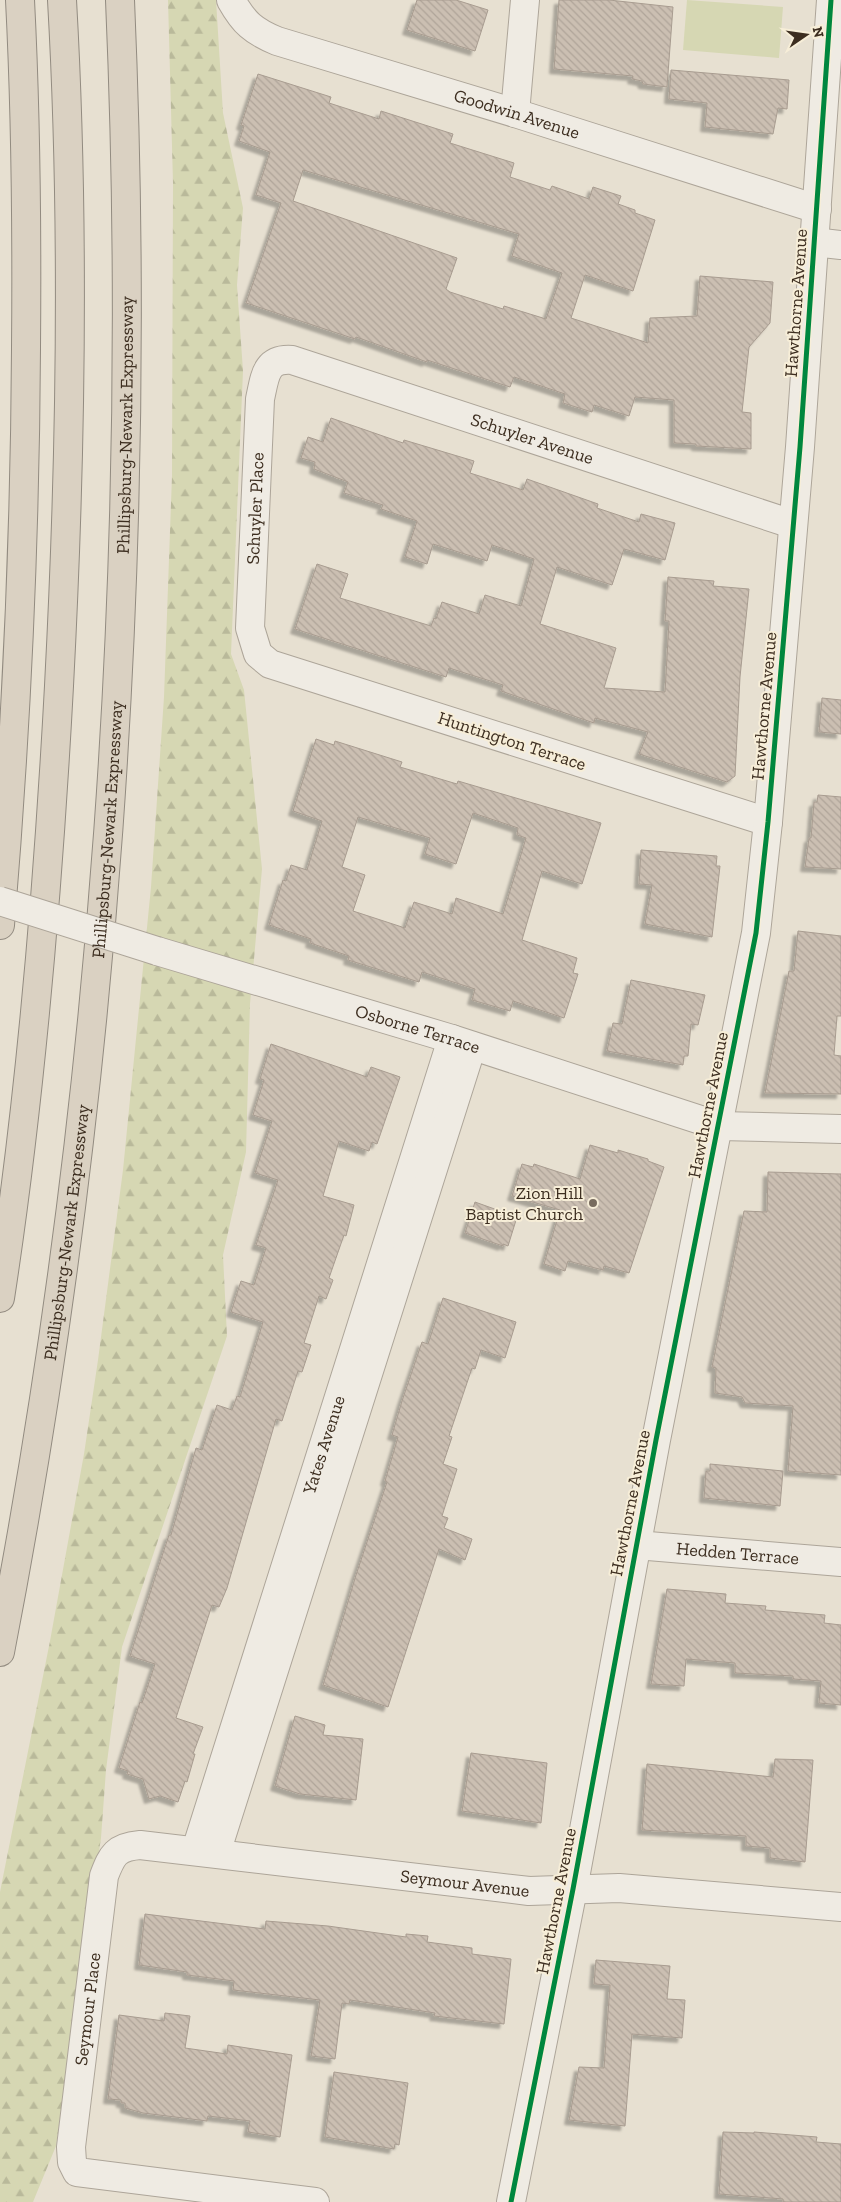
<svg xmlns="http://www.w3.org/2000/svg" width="841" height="2202" font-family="'Zilla Slab',serif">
	<defs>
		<pattern id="forest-firs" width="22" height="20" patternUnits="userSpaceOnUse" patternTransform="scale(1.25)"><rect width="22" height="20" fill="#d6d7b3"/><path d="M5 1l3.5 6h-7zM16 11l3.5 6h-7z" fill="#b9b99a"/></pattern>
		<pattern id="building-back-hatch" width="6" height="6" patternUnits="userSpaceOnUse" patternTransform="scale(1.25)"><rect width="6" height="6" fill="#cbbfb2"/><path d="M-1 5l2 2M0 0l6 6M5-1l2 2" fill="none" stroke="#afa499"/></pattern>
		<filter id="shadow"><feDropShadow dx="-4.5" dy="4.5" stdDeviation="1" flood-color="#0004"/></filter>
	</defs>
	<rect width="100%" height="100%" fill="#e7e0d1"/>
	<!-- forest -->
	<path fill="url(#forest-firs)" d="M 168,0 L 216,0 L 223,113 L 243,208 L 237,285 L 243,371 L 231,654 L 244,690 L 262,869 L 250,1004 L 246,1152 L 223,1255 L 227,1336 L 122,1647 L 106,1770 L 101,1838 L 56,2146 L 33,2202 L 0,2202 L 0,1892 L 50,1641 L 84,1454 L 98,1360 L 123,1170 L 151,887 L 164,697 L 172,476 L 173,183 Z"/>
	<!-- garden -->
	<path fill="#d6d7b3" d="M 687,0 L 783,7 L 779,58 L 683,50 Z"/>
	<!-- building -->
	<path fill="url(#building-back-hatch)" stroke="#a89c90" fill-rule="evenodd" filter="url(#shadow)" d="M 417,0 L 456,0 L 488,10 L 475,51 L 407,30 Z
		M 559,0 L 609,0 L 673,7 L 667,87 L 643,84 L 642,81 L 632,79 L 633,76 L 554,69 Z
		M 671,70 L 789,80 L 787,109 L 778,108 L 773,134 L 705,127 L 707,103 L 669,99 Z
		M 258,74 L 331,97 L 329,103 L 379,119 L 381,111 L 453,134 L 450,143 L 514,163 L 510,177 L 550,190 L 552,186 L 589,199 L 593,187 L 621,196 L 618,204 L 635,210 L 635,213 L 655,220 L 633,291 L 585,275 L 571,318 L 648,343 L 650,318 L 697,316 L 700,276 L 773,282 L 770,323 L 749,347 L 742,412 L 751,413 L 751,449 L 696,446 L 696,444 L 674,443 L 674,400 L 635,397 L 629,416 L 594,405 L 592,412 L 563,403 L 565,394 L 514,377 L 510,387 L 427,360 L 427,362 L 356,337 L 355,339 L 246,303 L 281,203 L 256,195 L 270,152 L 239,141 L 244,126 L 241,125 ZM 303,170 L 519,234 L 512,256 L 562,273 L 546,319 L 504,306 L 503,309 L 450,292 L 446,289 L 457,258 L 293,201 Z
		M 331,418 L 403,443 L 404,440 L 474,461 L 470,473 L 523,490 L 527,479 L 598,504 L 597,508 L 639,522 L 641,514 L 675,523 L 665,560 L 624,549 L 612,585 L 557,567 L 540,624 L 616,648 L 604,688 L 665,692 L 669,621 L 665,621 L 668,577 L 714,581 L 713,586 L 749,589 L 740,677 L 735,776 L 727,782 L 639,754 L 648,732 L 595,718 L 594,723 L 501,691 L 503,685 L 449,668 L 446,677 L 295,629 L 317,564 L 348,574 L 340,598 L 431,626 L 434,618 L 436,619 L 442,602 L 479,614 L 485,595 L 521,606 L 534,559 L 492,545 L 487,561 L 433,544 L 427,564 L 405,557 L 417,521 L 381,509 L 383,505 L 344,493 L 348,482 L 314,469 L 315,462 L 301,458 L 308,437 L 323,442 Z
		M 822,698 L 841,700 L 841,734 L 819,732 Z
		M 316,739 L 334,745 L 335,741 L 402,762 L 400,767 L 457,784 L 458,781 L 601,823 L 582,884 L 542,871 L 522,940 L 577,958 L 573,973 L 578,974 L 564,1018 L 513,1001 L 510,1011 L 472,1000 L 475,989 L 422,972 L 419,982 L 348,960 L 349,956 L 310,943 L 311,939 L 269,925 L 283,880 L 286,881 L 291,865 L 307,870 L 322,821 L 293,811 ZM 473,813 L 518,828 L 517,835 L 526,838 L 503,914 L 456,898 L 452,914 L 414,902 L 405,928 L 353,911 L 365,875 L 342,867 L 358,817 L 430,838 L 425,854 L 456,864 Z
		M 818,795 L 841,797 L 841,869 L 805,867 L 809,838 L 811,838 L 814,802 L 817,802 Z
		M 641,850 L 717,856 L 716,866 L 720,866 L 712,937 L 645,924 L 652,885 L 639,884 Z
		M 798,931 L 841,936 L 841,1016 L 837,1016 L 834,1055 L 841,1056 L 841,1094 L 765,1093 L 789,971 L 794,971 Z
		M 631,980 L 705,995 L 698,1025 L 691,1024 L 688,1056 L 684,1056 L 683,1065 L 607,1051 L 613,1023 L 622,1024 Z
		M 271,1044 L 367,1077 L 371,1067 L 400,1077 L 377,1144 L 372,1142 L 369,1151 L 339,1141 L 323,1196 L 354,1205 L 346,1236 L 344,1235 L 329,1278 L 333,1280 L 326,1299 L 319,1296 L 304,1343 L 311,1345 L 302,1372 L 298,1371 L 282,1421 L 276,1419 L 227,1588 L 219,1607 L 212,1605 L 176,1718 L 203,1727 L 193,1754 L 195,1754 L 187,1782 L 185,1781 L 178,1802 L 160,1796 L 149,1799 L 143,1779 L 127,1774 L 128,1771 L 119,1768 L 140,1702 L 142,1703 L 155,1664 L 130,1656 L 159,1565 L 169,1535 L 171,1535 L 196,1448 L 202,1450 L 217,1405 L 232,1410 L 237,1396 L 240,1397 L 263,1322 L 231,1312 L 241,1281 L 254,1285 L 266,1248 L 256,1245 L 278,1180 L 255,1173 L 272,1121 L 253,1115 L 264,1080 L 260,1079 Z
		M 590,1145 L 618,1153 L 618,1150 L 648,1159 L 648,1161 L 664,1167 L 629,1273 L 604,1266 L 603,1270 L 568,1261 L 565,1271 L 544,1264 L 560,1210 L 512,1196 L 522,1164 L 533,1167 L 534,1164 L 580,1179 Z
		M 768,1172 L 841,1174 L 841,1475 L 788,1471 L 793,1406 L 745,1403 L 742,1397 L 715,1393 L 716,1368 L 712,1367 L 744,1211 L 767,1212 Z
		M 475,1202 L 517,1217 L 508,1246 L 503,1244 L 503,1246 L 465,1233 Z
		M 443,1298 L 516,1322 L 505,1358 L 481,1350 L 475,1369 L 472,1368 L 449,1436 L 452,1437 L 443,1464 L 457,1469 L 442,1516 L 448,1518 L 444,1528 L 472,1539 L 465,1560 L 439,1549 L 388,1707 L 323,1685 L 356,1575 L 387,1482 L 385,1481 L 398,1437 L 392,1435 L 402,1401 L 422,1342 L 428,1344 Z
		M 710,1464 L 783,1471 L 780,1506 L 704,1498 L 706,1471 L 710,1471 Z
		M 667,1589 L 726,1594 L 725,1603 L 766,1606 L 765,1610 L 825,1615 L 824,1623 L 841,1625 L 841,1705 L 819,1703 L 821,1681 L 793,1679 L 793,1676 L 735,1673 L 735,1663 L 686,1659 L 684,1686 L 651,1684 Z
		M 295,1716 L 325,1725 L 323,1735 L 363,1739 L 356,1800 L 300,1794 L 275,1786 Z
		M 471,1753 L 547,1763 L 541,1823 L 462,1811 Z
		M 775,1759 L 813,1760 L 805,1862 L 770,1858 L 770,1848 L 746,1846 L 746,1836 L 642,1830 L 647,1764 L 773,1777 Z
		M 145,1914 L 265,1929 L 266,1921 L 328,1926 L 406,1937 L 406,1934 L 428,1936 L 427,1942 L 472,1948 L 472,1954 L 511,1959 L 504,2024 L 434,2016 L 435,2013 L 350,2000 L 349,2004 L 342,2003 L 335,2059 L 311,2056 L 320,2000 L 233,1990 L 234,1981 L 187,1975 L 187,1972 L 139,1965 Z
		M 596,1960 L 670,1966 L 667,1999 L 685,2000 L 682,2038 L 632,2034 L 625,2126 L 569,2120 L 579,2067 L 604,2068 L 610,1985 L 594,1984 Z
		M 165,2013 L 190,2016 L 185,2048 L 227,2054 L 228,2045 L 292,2055 L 280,2137 L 248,2132 L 250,2121 L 208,2116 L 207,2121 L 143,2113 L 125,2108 L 125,2103 L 121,2103 L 121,2100 L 108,2099 L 119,2015 L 164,2021 Z
		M 334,2072 L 408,2083 L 399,2145 L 395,2144 L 394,2149 L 325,2137 Z
		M 723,2132 L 754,2133 L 754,2132 L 817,2137 L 816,2142 L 841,2144 L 841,2202 L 783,2202 L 783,2199 L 719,2194 Z"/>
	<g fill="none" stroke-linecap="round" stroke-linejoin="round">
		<defs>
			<g id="minor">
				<path id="s1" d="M 231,0 C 244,23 253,31 277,41 L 515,113 L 817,209"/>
				<path d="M 515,113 L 525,0"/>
				<path d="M 814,242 L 841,245"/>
				<path id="s2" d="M 768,822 L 270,664 L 258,654 L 250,628 L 260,399 C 265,377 265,358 292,360 L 792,524"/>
				<path id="s3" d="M 157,951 L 452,1039 L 719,1126 L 841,1129"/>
				<path id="s4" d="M 636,1545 L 841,1562"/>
				<path id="s5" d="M 196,1850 L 452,1039"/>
				<path d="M 216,1853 L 472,1046"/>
				<path id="s6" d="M 315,2202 L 77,2172 L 72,2162 L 71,2147 L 104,1876 C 112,1855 116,1847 140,1845 L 529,1891 L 619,1888 L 841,1907"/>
				<path d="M 511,2202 L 573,1889 L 656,1440 L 756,933 L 768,822 L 800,447 L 831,0"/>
			</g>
			<g id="highway">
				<path d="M 0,925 C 16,734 25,541 26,349 C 27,233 26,116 20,0"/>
				<path d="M 0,1298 C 31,1096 48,891 59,686 C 71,458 75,228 62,0"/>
				<path id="s7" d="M 0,1652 C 105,1109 144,552 120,0"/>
			</g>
		</defs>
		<!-- minor casing -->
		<use href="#minor" stroke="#ada599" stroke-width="30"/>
		<!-- highway casing -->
		<use href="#highway" stroke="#928b80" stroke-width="30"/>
		<!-- minor -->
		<use href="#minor" stroke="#efebe3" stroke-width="28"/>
		<!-- highway -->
		<use href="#highway" stroke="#dad1c2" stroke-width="28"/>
		<defs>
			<path id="minor-bridge" d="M 0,901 L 157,951"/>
		</defs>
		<!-- minor-bridge casing -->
		<use href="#minor-bridge" stroke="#ada599" stroke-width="30" stroke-linecap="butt"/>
		<!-- minor-bridge -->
		<use href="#minor-bridge" stroke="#efebe3" stroke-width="28"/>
		<defs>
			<path id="cycleway" d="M 511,2202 L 573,1889 L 656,1440 L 756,933 L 768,822 L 800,447 L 831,0"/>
		</defs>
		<!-- cycleway casing -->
		<use href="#cycleway" stroke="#f7eed8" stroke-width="8"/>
		<!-- cycleway -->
		<use href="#cycleway" stroke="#00873e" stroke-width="5"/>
	</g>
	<!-- markers -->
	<circle fill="#786c5e" stroke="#f7eed8" stroke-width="2" cx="593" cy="1203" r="5"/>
	<g text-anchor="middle" stroke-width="4" stroke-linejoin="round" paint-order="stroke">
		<!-- street labels -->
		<g font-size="18" fill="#3d2e20" stroke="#f7eed8">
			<text dy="6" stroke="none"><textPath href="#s1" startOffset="314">Goodwin Avenue</textPath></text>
			<text transform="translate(796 303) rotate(-86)" y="6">Hawthorne Avenue</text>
			<text dy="6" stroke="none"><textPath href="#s7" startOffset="1235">Phillipsburg-Newark Expressway</textPath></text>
			<text dy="6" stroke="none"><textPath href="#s2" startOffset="1105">Schuyler Avenue</textPath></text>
			<text dy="6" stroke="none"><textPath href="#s2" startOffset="685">Schuyler Place</textPath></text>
			<text transform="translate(764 706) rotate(-85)" y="6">Hawthorne Avenue</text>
			<text transform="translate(512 741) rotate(18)" y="6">Huntington Terrace</text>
			<text dy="6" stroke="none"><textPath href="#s7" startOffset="830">Phillipsburg-Newark Expressway</textPath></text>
			<text dy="6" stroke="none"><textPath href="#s3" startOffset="272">Osborne Terrace</textPath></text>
			<text transform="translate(708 1105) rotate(-79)" y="6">Hawthorne Avenue</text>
			<text dy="6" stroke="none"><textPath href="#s7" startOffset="425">Phillipsburg-Newark Expressway</textPath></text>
			<text dy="6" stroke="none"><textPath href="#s5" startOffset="425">Yates Avenue</textPath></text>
			<text transform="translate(630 1503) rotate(-79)" y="6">Hawthorne Avenue</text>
			<text dy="6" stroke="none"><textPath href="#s4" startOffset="102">Hedden Terrace</textPath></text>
			<text dy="6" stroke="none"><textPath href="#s6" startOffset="918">Seymour Avenue</textPath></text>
			<text transform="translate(556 1901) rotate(-79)" y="6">Hawthorne Avenue</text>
			<text dy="6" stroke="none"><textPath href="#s6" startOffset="405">Seymour Place</textPath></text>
		</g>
		<!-- poi labels -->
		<g font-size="18" fill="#3d2e20" stroke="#f7eed8" text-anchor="end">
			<text x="583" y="1199">Zion Hill<tspan x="583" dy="21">Baptist Church</tspan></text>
		</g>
	</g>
	<!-- north arrow -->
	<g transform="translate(806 35) rotate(77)" stroke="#f7eed8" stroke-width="4" paint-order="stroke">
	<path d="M0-4L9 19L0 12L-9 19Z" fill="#3d2e20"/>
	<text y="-8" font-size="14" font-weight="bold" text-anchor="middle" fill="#3d2e20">N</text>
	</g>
</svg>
